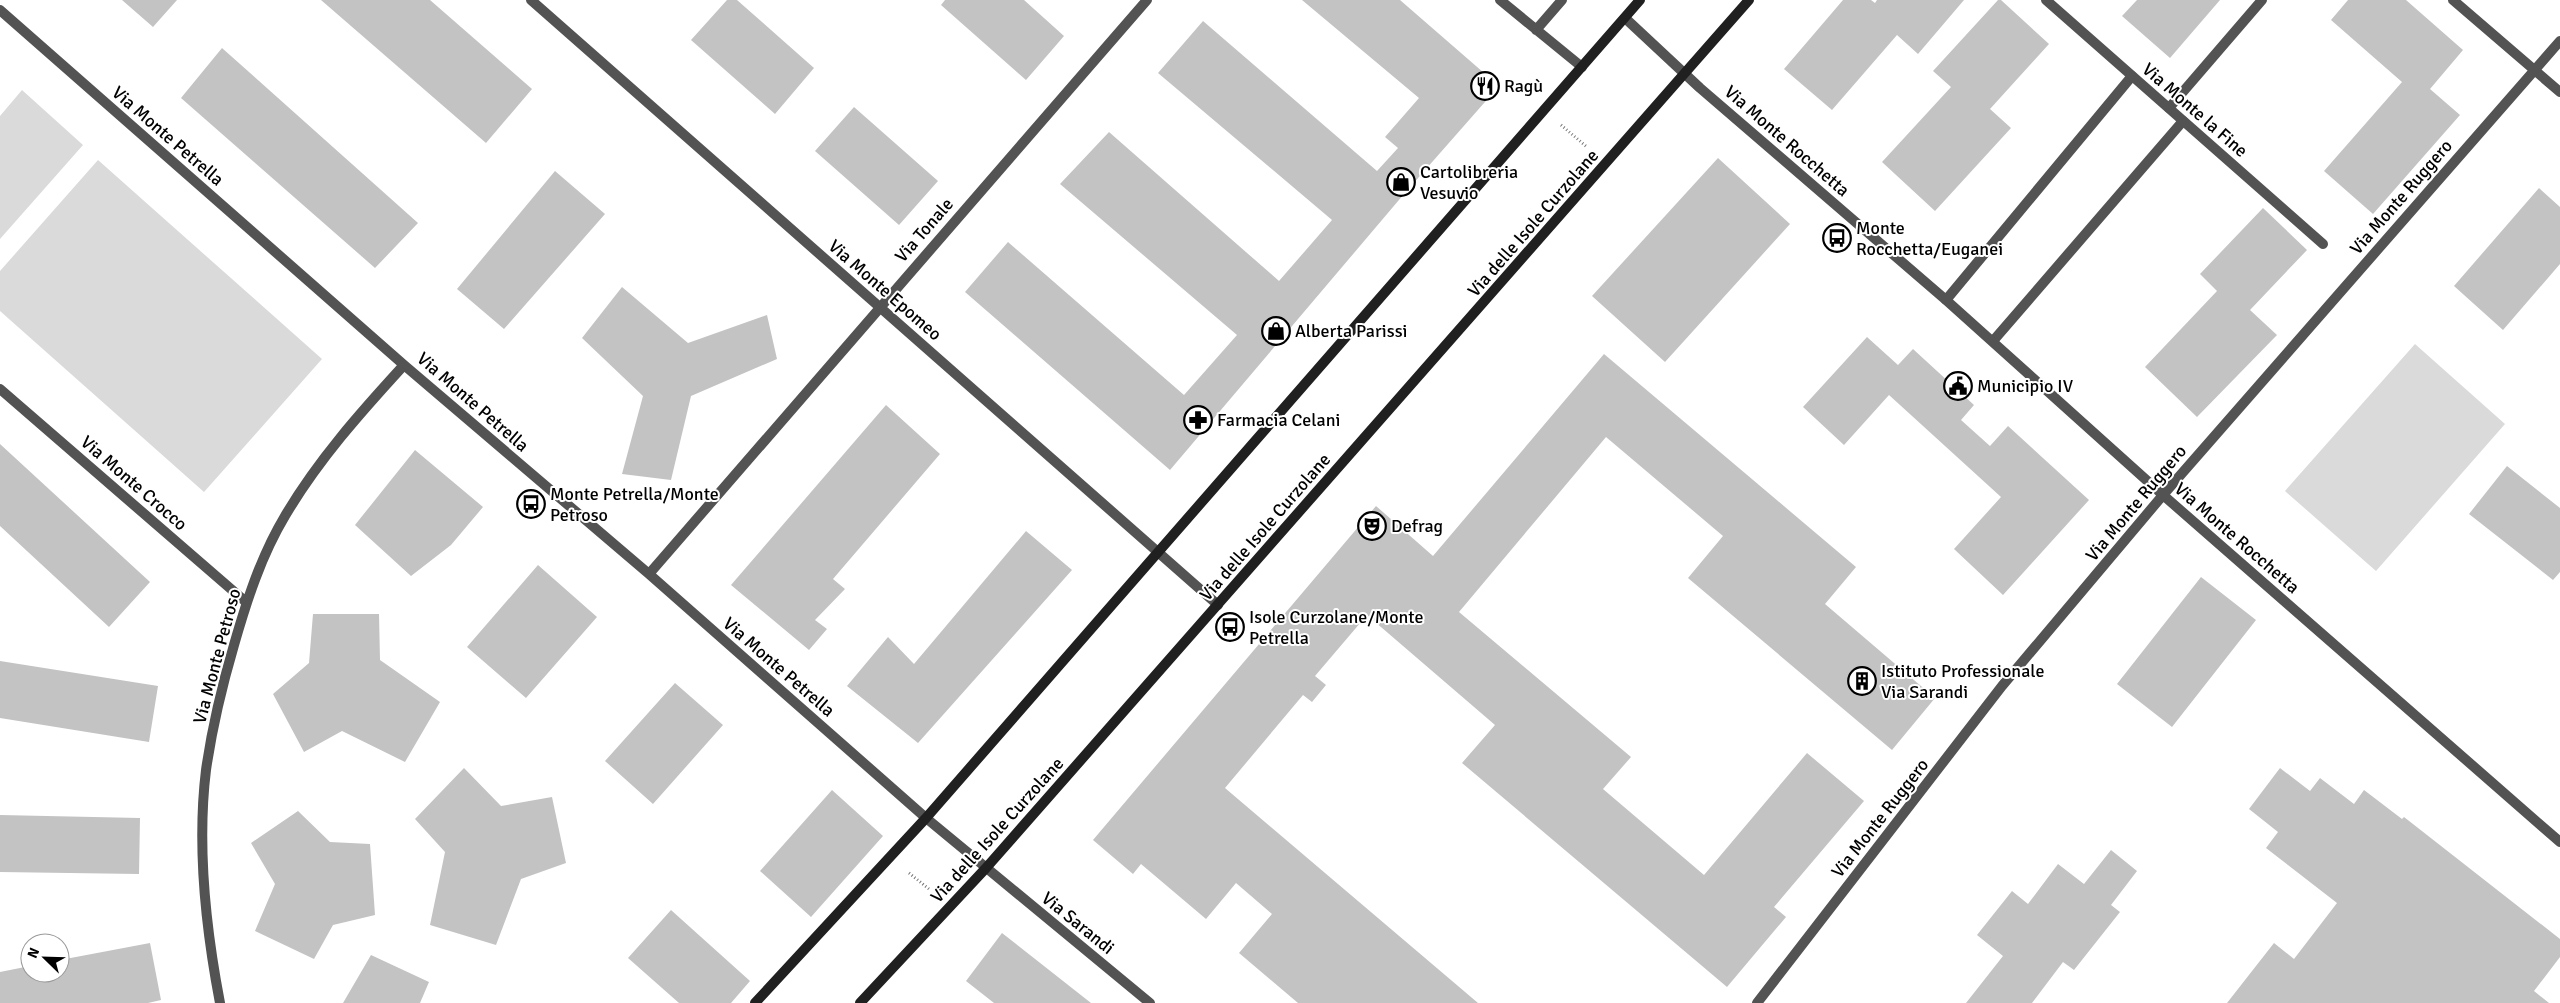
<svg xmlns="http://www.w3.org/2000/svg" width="2560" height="1003" font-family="Signika,sans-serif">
	<rect width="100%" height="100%" fill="#fff"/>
	<!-- green -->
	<path fill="#dadada" d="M 22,90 L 83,145 L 0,239 L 0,116 Z
		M 98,160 L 322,359 L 204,492 L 0,311 L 0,271 Z
		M 2415,344 L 2505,424 L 2376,571 L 2285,491 Z"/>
	<!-- building -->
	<path fill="#c3c3c3" d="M 122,0 L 177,0 L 153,27 Z
		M 321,0 L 430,0 L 532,89 L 486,143 Z
		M 727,0 L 737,0 L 814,68 L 775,114 L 691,40 Z
		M 945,0 L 1024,0 L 1064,36 L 1026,80 L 941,5 Z
		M 1302,0 L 1400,0 L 1499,86 L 1404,194 L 1170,470 L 965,292 L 1008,242 L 1184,395 L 1237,335 L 1060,184 L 1109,132 L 1279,281 L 1332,220 L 1158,73 L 1203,21 L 1377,171 L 1398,148 L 1385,137 L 1419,98 Z
		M 1843,0 L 1871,0 L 1875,3 L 1877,0 L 1964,0 L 1918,54 L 1897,35 L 1832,110 L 1784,69 Z
		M 1998,0 L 2001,0 L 2049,44 L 1990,109 L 2011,128 L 1935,211 L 1882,162 L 1951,87 L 1933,71 Z
		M 2137,0 L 2220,0 L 2170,58 L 2122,16 Z
		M 2348,0 L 2406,0 L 2463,50 L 2430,89 L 2460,115 L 2373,214 L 2324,171 L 2402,82 L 2331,20 Z
		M 222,48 L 418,223 L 375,268 L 181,98 Z
		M 854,107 L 938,181 L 899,225 L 815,151 Z
		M 1718,158 L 1790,224 L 1665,362 L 1592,296 Z
		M 555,171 L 605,214 L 504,329 L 457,289 Z
		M 2539,188 L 2560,207 L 2560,264 L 2503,330 L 2454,286 Z
		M 2263,208 L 2307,250 L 2250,310 L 2277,335 L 2197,417 L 2145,367 L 2217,291 L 2200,274 Z
		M 622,287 L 688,343 L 767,315 L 777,359 L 691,396 L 671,480 L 622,474 L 643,396 L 582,338 Z
		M 1867,337 L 1898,365 L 1913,349 L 1974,405 L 1961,420 L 1990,446 L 2008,426 L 2089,500 L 2003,595 L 1954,549 L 2001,497 L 1889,395 L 1844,445 L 1803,407 Z
		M 1604,354 L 1856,567 L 1825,604 L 1935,698 L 1892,750 L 1688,578 L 1723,536 L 1606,437 L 1459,612 L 1631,757 L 1603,789 L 1704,875 L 1807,753 L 1864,801 L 1774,907 L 1786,917 L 1727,987 L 1462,763 L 1495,725 L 1367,615 L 1315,676 L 1326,685 L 1312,702 L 1303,695 L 1225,788 L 1478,1003 L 1298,1003 L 1239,953 L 1272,914 L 1236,883 L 1206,919 L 1141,864 L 1133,874 L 1093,840 L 1376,506 L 1433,556 Z
		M 886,405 L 940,454 L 833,579 L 845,589 L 815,620 L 827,629 L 809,650 L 731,585 Z
		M 0,444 L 150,582 L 109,627 L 0,526 Z
		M 415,450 L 483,507 L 451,545 L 411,576 L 355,525 Z
		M 2507,466 L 2560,508 L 2560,572 L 2553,580 L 2469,514 Z
		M 1026,531 L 1072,570 L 918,743 L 847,686 L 888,637 L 914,664 Z
		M 538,565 L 597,617 L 526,698 L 467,647 Z
		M 2201,577 L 2256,620 L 2172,727 L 2117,684 Z
		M 313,614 L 379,614 L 380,660 L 440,702 L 405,762 L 342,731 L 304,752 L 273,694 L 309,663 Z
		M 0,661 L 158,686 L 149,742 L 0,718 Z
		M 675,683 L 723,725 L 653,804 L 605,761 Z
		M 464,768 L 501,806 L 552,797 L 566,863 L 521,879 L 496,945 L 430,925 L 445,852 L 415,819 Z
		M 2280,768 L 2310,791 L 2320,778 L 2354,804 L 2364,790 L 2402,819 L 2404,817 L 2560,939 L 2560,957 L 2534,991 L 2549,1003 L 2227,1003 L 2274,943 L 2294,959 L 2337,903 L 2266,848 L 2278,832 L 2249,809 Z
		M 832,790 L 883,836 L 811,917 L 760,871 Z
		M 298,811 L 330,842 L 370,844 L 375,915 L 333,925 L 314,959 L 255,931 L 275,884 L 251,843 Z
		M 0,815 L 140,818 L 139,874 L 0,872 Z
		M 2111,850 L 2137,871 L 2111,905 L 2120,912 L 2074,970 L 2063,962 L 2032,1003 L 1966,1003 L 2003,956 L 1977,935 L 2012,891 L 2028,904 L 2058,864 L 2084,884 Z
		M 671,910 L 750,981 L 731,1003 L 679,1003 L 628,958 Z
		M 1002,933 L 1091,1003 L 994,1003 L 966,981 Z
		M 150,943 L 161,1000 L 148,1003 L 0,1003 L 0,972 L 30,966 L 30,973 L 60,973 L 60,960 Z
		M 371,955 L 429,982 L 420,1003 L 343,1003 Z"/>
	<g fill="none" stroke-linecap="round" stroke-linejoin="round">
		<!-- path -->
		<path stroke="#757575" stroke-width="3" stroke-dasharray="1 2.5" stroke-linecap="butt" d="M 1561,125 L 1587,147
			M 909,873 L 929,889"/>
		<!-- lane -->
		<path stroke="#535353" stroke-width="10" d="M 2169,108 L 2262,0
			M 1946,300 L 2132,76
			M 1993,341 L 2183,121"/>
		<!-- street -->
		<path stroke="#535353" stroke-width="10" d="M 531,0 L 1218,605
			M 1500,0 L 1582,67
			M 2046,0 L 2323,244
			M 2453,0 L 2560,92
			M 0,10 L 404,365 L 649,574 L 926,818 L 1150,1003
			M 1625,18 L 1700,88 L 1946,300 L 2163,495 L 2560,842
			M 1536,30 L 1562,0
			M 0,389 L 246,602
			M 649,574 L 1147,0
			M 220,1003 C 206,930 197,844 206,770 C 212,728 222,686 234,645 C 247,600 261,556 285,516 C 318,460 361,412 404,365
			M 1757,1003 L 2002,686 L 2163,495 L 2560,41"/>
		<!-- secondary -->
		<path stroke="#202020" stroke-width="10" d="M 755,1003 L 926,818 L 1640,0
			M 860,1003 L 986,868 L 1749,0"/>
	</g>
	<!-- icons -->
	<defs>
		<symbol id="restaurant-ring" viewBox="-11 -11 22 22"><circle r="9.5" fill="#fff" stroke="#000" stroke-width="1.5"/><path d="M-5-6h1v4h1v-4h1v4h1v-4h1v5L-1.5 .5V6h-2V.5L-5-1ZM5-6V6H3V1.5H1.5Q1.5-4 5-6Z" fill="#000"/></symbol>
		<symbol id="shop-ring" viewBox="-11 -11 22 22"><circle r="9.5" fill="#fff" stroke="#000" stroke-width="1.5"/><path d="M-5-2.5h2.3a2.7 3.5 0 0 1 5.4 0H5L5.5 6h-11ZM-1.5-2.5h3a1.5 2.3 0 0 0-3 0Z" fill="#000"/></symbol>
		<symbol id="bus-ring" viewBox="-11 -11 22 22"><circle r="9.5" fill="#fff" stroke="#000" stroke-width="1.5"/><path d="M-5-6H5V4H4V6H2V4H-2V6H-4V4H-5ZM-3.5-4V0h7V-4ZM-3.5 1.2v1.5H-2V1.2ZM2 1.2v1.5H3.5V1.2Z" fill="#000"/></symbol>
		<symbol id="civic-ring" viewBox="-11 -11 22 22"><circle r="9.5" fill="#fff" stroke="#000" stroke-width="1.5"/><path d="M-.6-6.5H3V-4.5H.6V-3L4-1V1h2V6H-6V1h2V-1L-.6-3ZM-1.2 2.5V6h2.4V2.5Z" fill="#000"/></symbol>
		<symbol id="pharmacy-ring" viewBox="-11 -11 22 22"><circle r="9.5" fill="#fff" stroke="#000" stroke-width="1.5"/><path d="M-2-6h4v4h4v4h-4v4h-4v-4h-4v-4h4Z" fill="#000"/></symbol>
		<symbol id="theatre-ring" viewBox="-11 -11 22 22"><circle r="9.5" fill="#fff" stroke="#000" stroke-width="1.5"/><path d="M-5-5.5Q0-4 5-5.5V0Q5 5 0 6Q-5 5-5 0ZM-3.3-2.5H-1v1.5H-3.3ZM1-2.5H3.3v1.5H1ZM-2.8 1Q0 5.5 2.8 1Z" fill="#000"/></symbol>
		<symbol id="building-ring" viewBox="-11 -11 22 22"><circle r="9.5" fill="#fff" stroke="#000" stroke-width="1.5"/><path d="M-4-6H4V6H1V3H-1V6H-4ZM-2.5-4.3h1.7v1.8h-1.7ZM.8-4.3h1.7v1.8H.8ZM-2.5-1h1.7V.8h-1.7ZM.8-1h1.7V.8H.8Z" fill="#000"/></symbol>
	</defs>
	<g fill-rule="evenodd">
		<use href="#restaurant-ring" x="1469" y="70" width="32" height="32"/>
		<use href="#shop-ring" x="1385" y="166" width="32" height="32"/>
		<use href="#bus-ring" x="1821" y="222" width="32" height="32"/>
		<use href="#shop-ring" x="1260" y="315" width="32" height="32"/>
		<use href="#civic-ring" x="1942" y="370" width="32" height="32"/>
		<use href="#pharmacy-ring" x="1182" y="404" width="32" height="32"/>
		<use href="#bus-ring" x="515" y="488" width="32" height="32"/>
		<use href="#theatre-ring" x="1356" y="510" width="32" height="32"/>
		<use href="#bus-ring" x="1214" y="611" width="32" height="32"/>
		<use href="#building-ring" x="1846" y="665" width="32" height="32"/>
	</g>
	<g text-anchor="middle" stroke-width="4" stroke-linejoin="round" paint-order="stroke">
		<!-- poi labels -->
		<g font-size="18" fill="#000" stroke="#fff" text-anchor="start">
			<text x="1504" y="92">Ragù</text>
			<text x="1420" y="178">Cartolibreria<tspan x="1420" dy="21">Vesuvio</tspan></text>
			<text x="1856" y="234">Monte<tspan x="1856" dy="21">Rocchetta/Euganei</tspan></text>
			<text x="1295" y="337">Alberta Parissi</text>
			<text x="1977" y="392">Municipio IV</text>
			<text x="1217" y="426">Farmacia Celani</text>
			<text x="550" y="500">Monte Petrella/Monte<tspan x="550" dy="21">Petroso</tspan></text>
			<text x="1391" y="532">Defrag</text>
			<text x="1249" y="623">Isole Curzolane/Monte<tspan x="1249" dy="21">Petrella</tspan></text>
			<text x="1881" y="677">Istituto Professionale<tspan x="1881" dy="21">Via Sarandi</tspan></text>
		</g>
		<!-- street labels -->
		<g font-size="18" fill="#000" stroke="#fff">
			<text transform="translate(2195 110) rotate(41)" y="6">Via Monte la Fine</text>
			<text transform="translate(168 136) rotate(41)" y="6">Via Monte Petrella</text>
			<text transform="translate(1787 141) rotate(41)" y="6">Via Monte Rocchetta</text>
			<text transform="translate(2401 197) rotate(-49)" y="6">Via Monte Ruggero</text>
			<text transform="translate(1533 223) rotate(-49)" y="6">Via delle Isole Curzolane</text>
			<text transform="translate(924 230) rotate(-49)" y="6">Via Tonale</text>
			<text transform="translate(885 290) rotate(41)" y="6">Via Monte Epomeo</text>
			<text transform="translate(473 402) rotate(41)" y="6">Via Monte Petrella</text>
			<text transform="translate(134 483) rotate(41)" y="6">Via Monte Crocco</text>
			<text transform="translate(2136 503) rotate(-50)" y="6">Via Monte Ruggero</text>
			<text transform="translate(1265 527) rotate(-49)" y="6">Via delle Isole Curzolane</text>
			<text transform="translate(2237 538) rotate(41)" y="6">Via Monte Rocchetta</text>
			<text transform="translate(217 656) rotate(-75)" y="6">Via Monte Petroso</text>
			<text transform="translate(779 667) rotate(41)" y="6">Via Monte Petrella</text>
			<text transform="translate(1880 818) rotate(-52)" y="6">Via Monte Ruggero</text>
			<text transform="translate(997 830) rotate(-48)" y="6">Via delle Isole Curzolane</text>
			<text transform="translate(1078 923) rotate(39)" y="6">Via Sarandi</text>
		</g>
	</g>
	<!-- north arrow -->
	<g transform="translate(45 958) rotate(293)"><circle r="24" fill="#ffffff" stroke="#999999"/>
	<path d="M0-4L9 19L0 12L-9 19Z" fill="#000000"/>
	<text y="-8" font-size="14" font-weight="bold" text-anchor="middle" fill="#000000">N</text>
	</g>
</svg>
